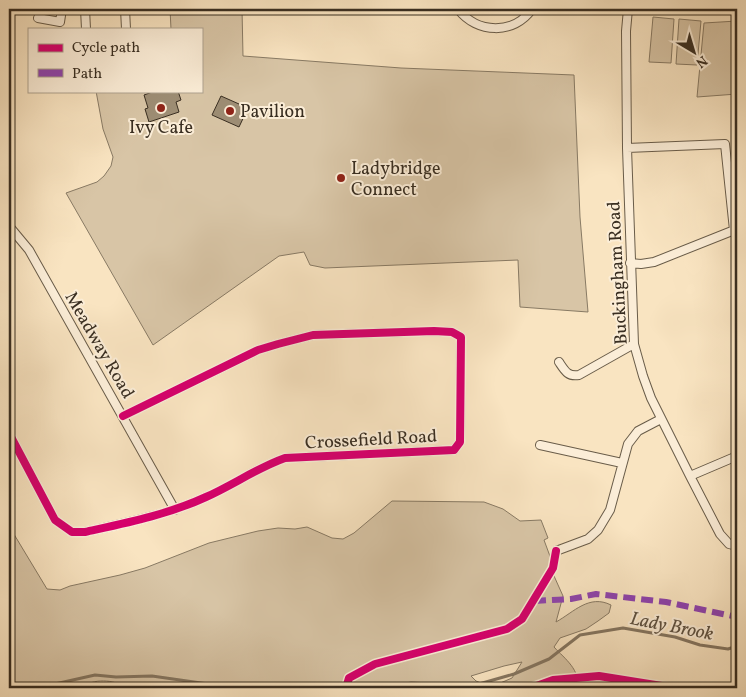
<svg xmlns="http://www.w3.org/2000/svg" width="746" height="697" font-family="Vollkorn,serif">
	<rect width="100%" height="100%" fill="#f9e4c1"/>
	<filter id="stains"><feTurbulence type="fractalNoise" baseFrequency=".004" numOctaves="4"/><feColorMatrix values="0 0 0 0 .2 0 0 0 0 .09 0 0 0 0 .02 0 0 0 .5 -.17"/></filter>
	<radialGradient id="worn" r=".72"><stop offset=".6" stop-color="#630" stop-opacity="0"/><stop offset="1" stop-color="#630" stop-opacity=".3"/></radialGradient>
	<!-- green -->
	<path fill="#d8c5a6" stroke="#887a64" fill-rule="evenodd" d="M 170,9 L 242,9 L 243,56 L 401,68 L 574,75 L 580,217 L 588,312 L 520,307 L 518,260 L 325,268 L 310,265 L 304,252 L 279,256 L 153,345 L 66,193 L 97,182 L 104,176 L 111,166 L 113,157 L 103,129 L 96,91 L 201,91 L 201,29 L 171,29 Z
		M 653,17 L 674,19 L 671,63 L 649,62 Z
		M 679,19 L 701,21 L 697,65 L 676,64 Z
		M 737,21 L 737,94 L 697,97 L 704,23 Z
		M 392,501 L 484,502 L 503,509 L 520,521 L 541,520 L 548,538 L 544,540 L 551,559 L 550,567 L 563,596 L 556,622 C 574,612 589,594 611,605 L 609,613 L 598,621 L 586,629 L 560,638 L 554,647 C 565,659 581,670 577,688 L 421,688 L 431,683 L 411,682 L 378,688 L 127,688 C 113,679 94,678 81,688 L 9,688 L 9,526 L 47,589 L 60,590 L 70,586 L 120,575 L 145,568 L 209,543 L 258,531 L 278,528 L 295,529 L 307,527 L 332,538 L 343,539 L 354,533 ZM 522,662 L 512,678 L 491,687 L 476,681 L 471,676 L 504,666 Z"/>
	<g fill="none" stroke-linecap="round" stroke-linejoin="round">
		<!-- stream -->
		<path stroke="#857661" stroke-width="3" d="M 37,688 L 95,675 L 116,677 L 152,676 L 236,688
			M 465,688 L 514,674 L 549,659 L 580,635 L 623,628 L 675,637 L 700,645 L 728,649 L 737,646"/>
	</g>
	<!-- building -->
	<path fill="#9d8d74" stroke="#392e21" d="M 155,91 L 178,91 L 181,100 L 176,102 L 179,112 L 149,122 L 145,109 L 148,108 L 144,95 Z
		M 221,96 L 248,108 L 239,127 L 212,115 Z"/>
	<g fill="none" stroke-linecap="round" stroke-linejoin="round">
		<defs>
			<path id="minor" d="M 85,9 L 86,29
				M 125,9 L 126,29
				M 458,9 C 477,34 514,35 532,9
				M 628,9 L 626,31 L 627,148 L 634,344 L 643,376 L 651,398 L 690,476 L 720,534 L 729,544 L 737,546
				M 38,18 L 60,22 L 62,9
				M 627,148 L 725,144 L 734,230
				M 9,226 L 29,250 L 175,510
				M 630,263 L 641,264 L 654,262 L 737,229
				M 559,362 C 565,371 568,377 579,375 L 634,344
				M 9,433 L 55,520 L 72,532 L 85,532 C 126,523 167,515 206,497 C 233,485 257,468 285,458 L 454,450 L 460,442 L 461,337 L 452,332 L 434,331 L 313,335 L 278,344 L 258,350 L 123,416
				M 540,445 L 622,463
				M 690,476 L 737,456
				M 556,551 L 588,539 L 598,530 L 610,510 L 628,444 L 638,431 L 661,419"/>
		</defs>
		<!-- minor casing -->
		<use href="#minor" stroke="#695c49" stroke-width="10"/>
		<!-- minor -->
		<use href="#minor" stroke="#fbedd7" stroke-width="8"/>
		<!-- quiet -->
		<path stroke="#8e44ad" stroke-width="6" stroke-dasharray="12 6" stroke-linecap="butt" d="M 534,601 L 571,599 L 596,594 L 666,602 L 737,617"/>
		<defs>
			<path id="cycleway" d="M 9,433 L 55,520 L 72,532 L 85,532 C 126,523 167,515 206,497 C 233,485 257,468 285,458 L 454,450 L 460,442 L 461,337 L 452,332 L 434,331 L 313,335 L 278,344 L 258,350 L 123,416
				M 346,688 L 349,678 L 375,664 L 507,629 L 522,619 L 553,568 L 556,551
				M 531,688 L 553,680 L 599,676 L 668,687 L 737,687"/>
		</defs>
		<!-- cycleway casing -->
		<use href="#cycleway" stroke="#fbedd7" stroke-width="11"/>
		<!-- cycleway -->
		<use href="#cycleway" stroke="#d6006c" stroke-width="8"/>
	</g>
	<!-- markers -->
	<g fill="#8f2418" stroke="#fbedd7" stroke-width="2">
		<circle cx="161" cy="108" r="5"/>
		<circle cx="230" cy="111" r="5"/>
		<circle cx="341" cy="178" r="5"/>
	</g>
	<g text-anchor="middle" stroke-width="4" stroke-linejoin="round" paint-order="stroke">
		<!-- poi labels -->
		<g font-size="18" fill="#392e21" stroke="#fbedd7" text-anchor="start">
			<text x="240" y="117">Pavilion</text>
			<text x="161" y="133" text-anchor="middle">Ivy Cafe</text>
			<text x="351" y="174">Ladybridge<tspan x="351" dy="21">Connect</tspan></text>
		</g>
		<!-- street labels -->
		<g font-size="18" fill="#392e21" stroke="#fbedd7">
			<text transform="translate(617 273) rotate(-93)" y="6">Buckingham Road</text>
			<text transform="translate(100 345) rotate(60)" y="6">Meadway Road</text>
			<text transform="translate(371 439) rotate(-3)" y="6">Crossefield Road</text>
		</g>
		<!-- water labels -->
		<g font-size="19" font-style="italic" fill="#5f5241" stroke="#fbedd7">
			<text transform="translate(672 625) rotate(11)" y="7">Lady Brook</text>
		</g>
	</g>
	<!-- margin -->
	<rect width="746" height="697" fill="none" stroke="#f9e4c1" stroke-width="30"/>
	<rect x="10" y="10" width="726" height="677" fill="none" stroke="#392e21" stroke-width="2.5"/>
	<rect x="15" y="15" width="716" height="667" fill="none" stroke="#392e21"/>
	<!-- legend -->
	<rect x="28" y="28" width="175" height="65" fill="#fbedd7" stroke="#ada18e"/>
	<rect x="38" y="44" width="25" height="8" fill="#d6006c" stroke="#ada18e"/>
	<text x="72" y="52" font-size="15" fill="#392e21">Cycle path</text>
	<rect x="38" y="69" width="25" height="8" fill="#8e44ad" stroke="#ada18e"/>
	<text x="72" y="78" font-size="15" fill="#392e21">Path</text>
	<!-- north arrow -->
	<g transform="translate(694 52) rotate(142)" stroke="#fbedd7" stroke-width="4" paint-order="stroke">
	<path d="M0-4L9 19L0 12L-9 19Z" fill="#392e21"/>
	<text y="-8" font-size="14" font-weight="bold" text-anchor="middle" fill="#392e21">N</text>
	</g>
	<rect width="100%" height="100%" filter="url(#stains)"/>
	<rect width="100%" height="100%" fill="url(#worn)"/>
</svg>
